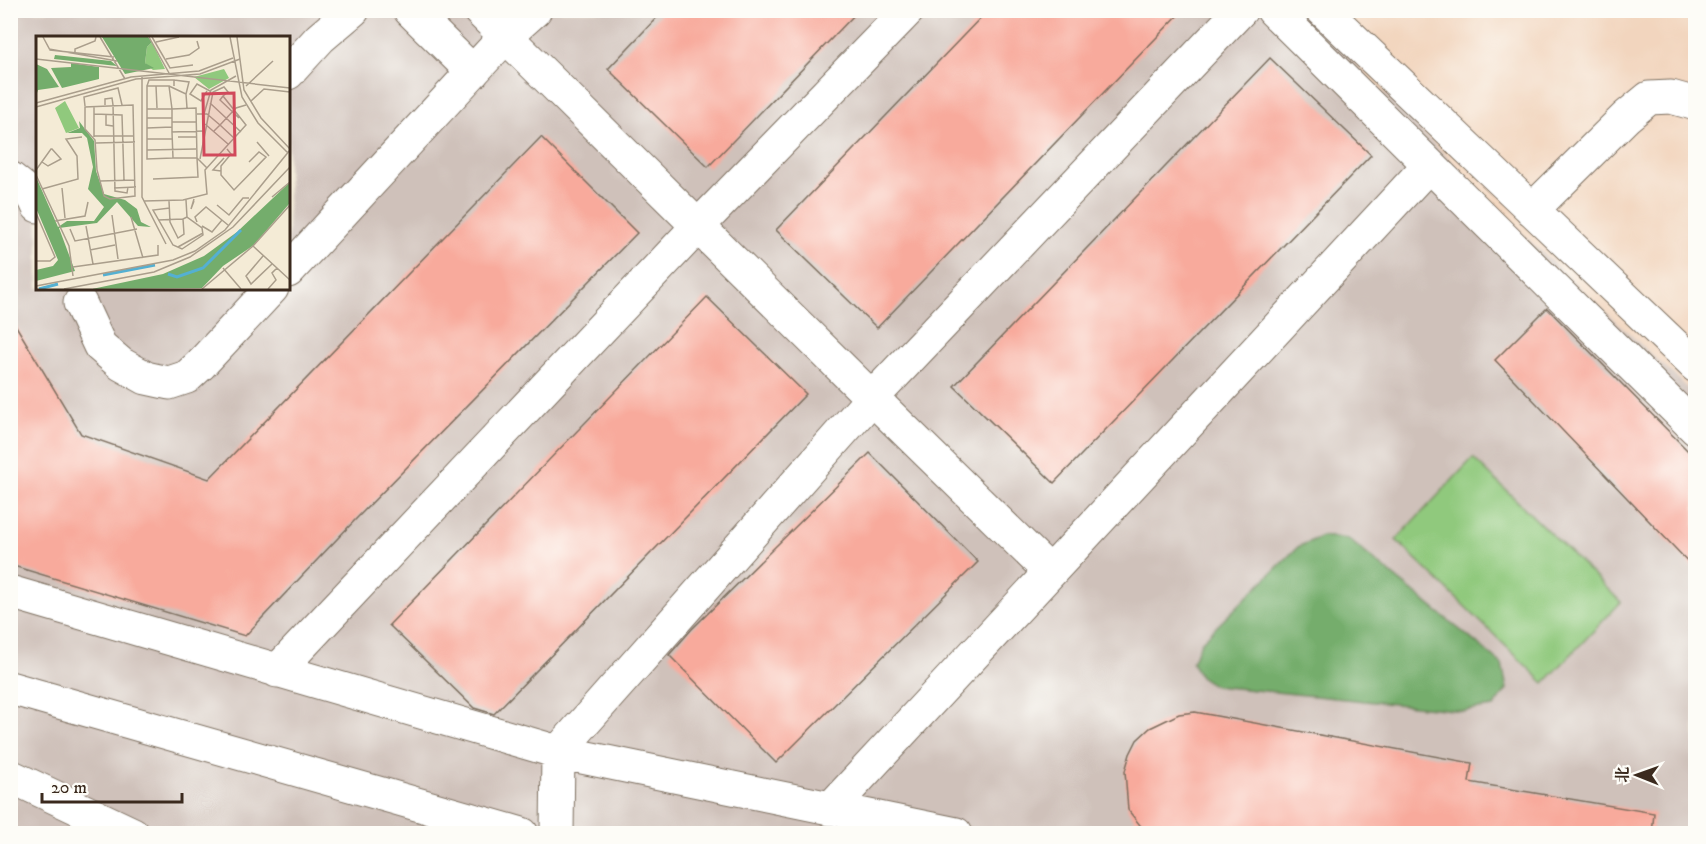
<svg xmlns="http://www.w3.org/2000/svg" width="1706" height="844" font-family="'IM FELL DW Pica','Noto Serif SC',serif">
	<rect width="100%" height="100%" fill="#fdfcf7"/>
	<filter id="ink" filterUnits="userSpaceOnUse"><feTurbulence type="fractalNoise" baseFrequency=".0167" numOctaves="2"/><feDisplacementMap in="SourceGraphic" scale="12" xChannelSelector="R" yChannelSelector="G"/><feConvolveMatrix kernelMatrix="1 2 1 2 8 2 1 2 1" color-interpolation-filters="sRGB"/></filter>
	<filter id="wash" filterUnits="userSpaceOnUse"><feTurbulence type="fractalNoise" baseFrequency=".008" numOctaves="4" result="noise"/><feDisplacementMap in="SourceGraphic" scale="24" xChannelSelector="R" yChannelSelector="G"/><feGaussianBlur stdDeviation="1.35" result="paint"/><feColorMatrix in="noise" values="0 0 0 0 0 0 0 0 0 0 0 0 0 0 0 0 0 1.4 0 .05"/><feComposite in="paint" operator="in"/></filter>
	<g filter="url(#wash)">
		<rect width="100%" height="100%" fill="#f4ebd6"/>
		<!-- built -->
		<path fill="#f2d5be" d="M 1304,11 L 1695,11 L 1695,395 L 1527,238 Z"/>
		<!-- industrial -->
		<path fill="#cfc1ba" fill-rule="evenodd" d="M 10,11 L 1304,11 L 1527,238 L 1695,395 L 1695,833 L 11,833 ZM 38,38 L 288,38 L 288,288 L 38,288 Z"/>
		<!-- green -->
		<path fill="#90c97d" stroke="#667a4e" stroke-width="1.5" d="M 1473,458 L 1621,602 L 1544,683 L 1396,540 Z"/>
		<!-- forest -->
		<path fill="#74ad6c" stroke="#586c45" stroke-width="1.5" d="M 1322,536 L 1348,539 L 1502,664 L 1507,689 L 1494,707 L 1464,711 L 1215,686 L 1200,676 L 1192,662 L 1202,641 L 1298,547 Z"/>
		<g id="blocks">
			<!-- building -->
			<path fill="#f8aa9c" d="M 664,10 L 859,10 L 708,167 L 608,69 Z
				M 988,10 L 1183,10 L 877,328 L 776,230 Z
				M 1270,58 L 1371,155 L 1054,483 L 954,386 Z
				M 541,137 L 637,233 L 356,519 L 245,636 L 10,565 L 10,316 L 81,434 L 209,479 Z
				M 707,297 L 806,394 L 494,714 L 474,708 L 389,625 Z
				M 1547,308 L 1695,458 L 1695,569 L 1495,360 Z
				M 870,453 L 978,562 L 776,763 L 669,655 L 692,629 Z
				M 1195,712 L 1472,763 L 1469,782 L 1654,813 L 1652,834 L 1147,834 L 1128,810 L 1125,771 L 1130,754 L 1137,740 L 1150,728 L 1179,714 Z"/>
		</g>
	</g>
	<g filter="url(#ink)">
		<use href="#blocks" fill-opacity="0" stroke="#7c6e5e" stroke-width="1.5"/>
		<g fill="none" stroke-linecap="round" stroke-linejoin="round">
			<defs>
				<path id="minor" d="M 410,10 L 473,72
					M 479,10 L 872,398 L 558,752 L 557,834
					M 1273,10 L 1696,429
					M 1323,10 L 1696,366
					M 288,73 L 320,38 L 353,10
					M 10,178 L 34,197 L 38,206
					M 1532,210 L 1626,117 L 1649,98 L 1671,97 L 1696,104
					M 288,271 L 506,36 L 535,10
					M 80,303 L 100,346 L 121,364 L 146,378 L 169,383 L 187,377 L 200,365 L 272,288
					M 1050,572 L 872,398 L 1241,10
					M 10,592 L 558,752 L 956,834
					M 277,671 L 699,225 L 908,10
					M 10,688 L 522,834
					M 10,776 L 133,834
					M 830,809 L 1429,165"/>
			</defs>
			<!-- minor casing -->
			<use href="#minor" stroke="#7c6e5e" stroke-width="35"/>
			<!-- minor -->
			<use href="#minor" stroke="#fff" stroke-width="33"/>
		</g>
	</g>
	<!-- overview -->
	<g transform="translate(36 36)">
		<rect width="254" height="254" fill="#f4ebd6"/>
		<path d="M 116,6 L 129,33 L 117,34 L 109,27 L 111,11 ZM 188,33 L 193,42 L 173,53 L 158,41 ZM 29,65 L 43,92 L 30,97 L 19,72 Z" fill="#90c97d"/>
		<path d="M 66,1 L 112,1 L 116,6 L 111,11 L 109,27 L 118,32 L 89,38 ZM 19,19 L 75,25 L 81,30 L 18,23 ZM 35,27 L 63,31 L 63,43 L 26,52 L 15,32 L 35,31 ZM 0,28 L 11,33 L 23,51 L 2,54 L 0,60 ZM 43,85 L 58,105 L 60,135 L 68,158 L 89,164 L 101,173 L 105,186 L 115,191 L 102,190 L 81,166 L 61,187 L 23,192 L 39,235 L 0,245 L 0,234 L 17,230 L 22,224 L 0,172 L 0,141 L 22,191 L 31,185 L 58,185 L 68,171 L 52,153 L 57,131 L 51,102 L 46,97 L 31,97 L 44,92 ZM 253,147 L 253,168 L 218,209 L 187,230 L 166,252 L 56,253 L 127,238 L 168,220 L 201,196 Z" fill="#74ad6c"/>
		<path fill="none" stroke="#54b0d2" stroke-width="3" d="M 132,238 L 141,241 L 167,232 L 205,194M 67,239 L 119,229M 3,253 L 22,248"/>
		<path fill="none" stroke="#aa9e8c" stroke-width="1.5" d="M 7,1 L 14,14 L 78,21M 64,1 L 89,43M 113,1 L 133,37M 116,1 L 134,32 L 157,29M 194,1 L 206,61 L 222,87 L 252,117M 201,1 L 208,54 L 225,82 L 254,113M 120,6 L 143,1M 13,13 L 81,25M 39,16 L 39,13 L 59,5 L 60,1M 0,23 L 254,52M 130,23 L 153,19 L 163,12 L 161,5M 106,41 L 106,161 L 130,208M 138,44 L 153,46 L 150,58M 111,50 L 113,44 L 138,44 L 138,50M 120,50 L 121,72M 133,50 L 150,58 L 151,72M 210,50 L 237,25M 171,55 L 165,65 L 154,58 L 161,48 L 174,55M 187,60 L 184,64 L 203,82M 215,65 L 228,53 L 254,56M 0,67 L 95,41 L 163,35 L 197,22M 174,67 L 205,96M 69,69 L 69,63 L 76,62 L 77,69M 77,69 L 79,155 L 91,157 L 92,151M 97,69 L 99,160 L 74,163 L 68,160 L 61,134 L 59,104 L 49,93 L 49,71 ZM 49,70 L 48,61 L 82,52 L 86,69M 58,70 L 58,101M 0,71 L 100,43 L 164,38 L 204,23M 111,73 L 111,50 L 133,50 L 136,73 L 111,73 L 111,103 L 136,103M 58,78 L 86,79 L 88,144M 70,78 L 70,89 L 77,90M 161,78 L 171,78 L 184,89 L 200,72 L 210,69M 168,78 L 175,54 L 200,40M 111,82 L 136,82M 136,86 L 161,86M 169,88 L 192,108M 111,92 L 136,91M 178,95 L 184,89 L 199,103M 136,96 L 136,73 L 160,72 L 161,122 L 171,132M 58,100 L 98,100M 142,101 L 161,101M 111,103 L 111,123 L 137,122M 221,106 L 233,120M 60,107 L 99,106M 191,113 L 195,118 L 185,130 L 185,139 L 198,154 L 230,121 L 223,116 L 213,126M 111,114 L 160,113M 0,134 L 15,113 L 16,113 L 25,123 L 12,130 L 6,126M 185,135 L 177,134 L 188,122M 0,139 L 33,210 L 37,240M 117,143 L 162,141 L 161,122 L 137,122 L 136,96 L 168,95M 64,145 L 99,144M 26,152 L 29,182M 78,152 L 100,151M 6,153 L 42,143 L 41,120 L 30,103 L 46,101M 236,161 L 254,146M 158,163 L 155,173 L 158,165M 108,165 L 147,164 L 171,158 L 169,134 L 210,89 L 187,60 L 192,56 L 188,51 L 177,56 L 164,123M 133,165 L 134,186 L 142,202 L 148,198 L 147,183 L 151,181M 181,169 L 193,179 L 207,162 L 213,162M 134,172 L 117,174 L 137,209 L 146,213 L 167,199 L 166,192 L 151,181 L 150,164M 0,177 L 19,221 L 14,225 L 0,225M 76,179 L 82,223M 95,181 L 107,222M 122,184 L 147,183M 19,185 L 49,180 L 52,166M 161,186 L 159,181 L 170,171 L 192,189M 50,190 L 57,228M 166,190 L 176,196 L 186,184M 34,193 L 39,205 L 101,193M 217,210 L 254,244M 142,211 L 167,197M 54,214 L 79,209M 227,220 L 210,240 L 215,248 L 236,228M 37,231 L 122,219 L 122,209M 187,232 L 205,253M 0,250 L 137,224 L 159,215 L 189,194 L 254,114M 28,253 L 118,236 L 154,221 L 197,191 L 254,131M 166,253 L 217,210 L 254,169M 232,253 L 240,244 L 236,237 L 241,232"/>
		<path fill="#d1495b" fill-opacity="0.15" stroke="#d1495b" stroke-width="3" d="M 198,57 L 199,119 L 168,119 L 167,58 Z"/>
		<rect width="254" height="254" fill="none" stroke="#3b2a1e" stroke-width="3"/>
	</g>
	<!-- margin -->
	<rect width="1706" height="844" fill="none" stroke="#fdfcf7" stroke-width="36"/>
	<!-- north arrow -->
	<g transform="translate(1637 775) rotate(271)" stroke="#fdfcf7" stroke-width="4.5" paint-order="stroke">
	<path d="M0-4.5L10 22L0 15L-10 22Z" fill="#3b2a1e"/>
	<text y="-9" font-size="16" font-weight="bold" text-anchor="middle" fill="#3b2a1e">北</text>
	</g>
	<!-- scale -->
	<path d="M42 793v9h140v-9" fill="none" stroke="#3b2a1e" stroke-width="3"/>
	<text x="51" y="793" font-size="18" fill="#3b2a1e" stroke="#fdfcf7" stroke-width="4.5" paint-order="stroke">20 m</text>
</svg>
